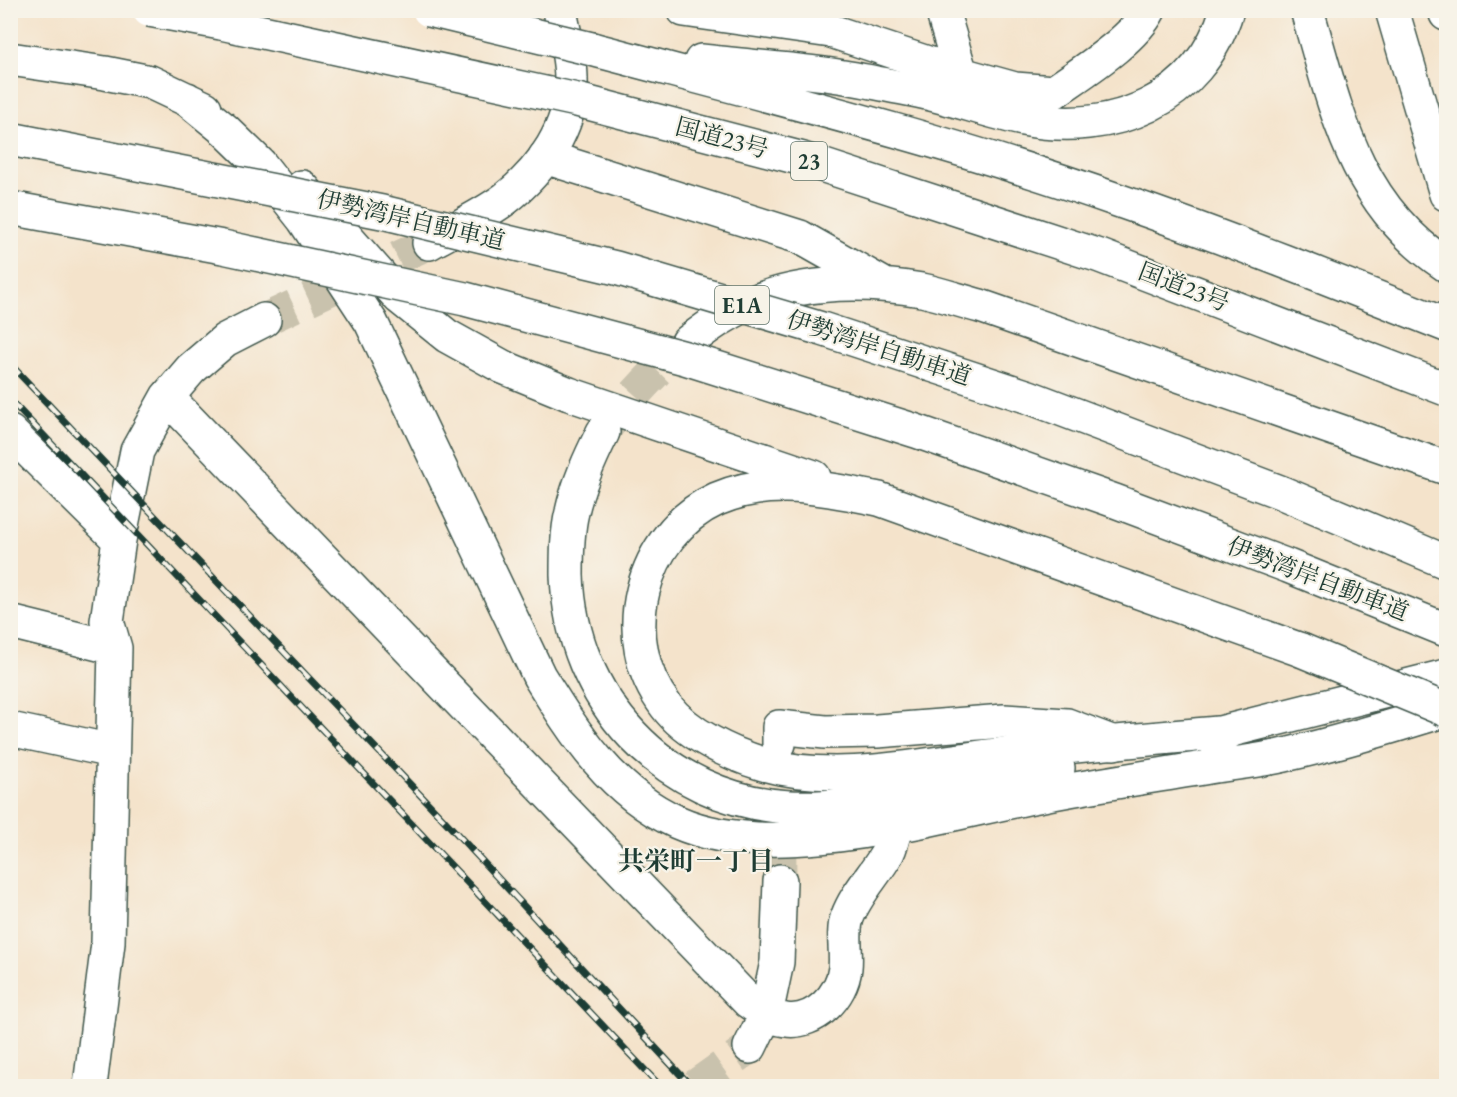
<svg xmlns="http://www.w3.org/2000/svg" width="1457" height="1097" font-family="'EB Garamond','Noto Serif JP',serif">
	<rect width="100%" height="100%" fill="#f7f3e8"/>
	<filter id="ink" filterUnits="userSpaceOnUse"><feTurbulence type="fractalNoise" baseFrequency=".0167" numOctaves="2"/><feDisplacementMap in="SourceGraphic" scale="12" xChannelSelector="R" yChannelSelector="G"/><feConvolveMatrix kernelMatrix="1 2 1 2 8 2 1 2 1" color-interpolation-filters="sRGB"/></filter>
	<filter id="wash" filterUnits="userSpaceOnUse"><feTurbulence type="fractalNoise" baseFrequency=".008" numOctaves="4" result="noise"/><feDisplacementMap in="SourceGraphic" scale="24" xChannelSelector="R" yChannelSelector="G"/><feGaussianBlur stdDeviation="1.35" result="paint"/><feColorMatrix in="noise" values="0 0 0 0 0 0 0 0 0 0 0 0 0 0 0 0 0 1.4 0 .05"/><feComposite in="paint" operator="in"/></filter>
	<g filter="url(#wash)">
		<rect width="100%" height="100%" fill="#f4e3cb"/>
	</g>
	<g filter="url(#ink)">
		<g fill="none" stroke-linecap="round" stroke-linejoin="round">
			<!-- street-tunnel -->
			<path stroke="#c9c2ad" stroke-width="33" stroke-dasharray="33 16" stroke-linecap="butt" d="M 264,320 L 429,243
				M 779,744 L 780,881
				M 695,1086 L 750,1047"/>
			<!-- highway-tunnel -->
			<path stroke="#c9c2ad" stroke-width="33" stroke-dasharray="33 16" stroke-linecap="butt" d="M 603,432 C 629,399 656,370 688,342"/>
			<defs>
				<path id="street" d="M 684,10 L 831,31 L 961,74 L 1015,89 L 1054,92 C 1082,72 1133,41 1149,10
					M 942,10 L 961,74
					M 1307,10 C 1336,110 1354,204 1446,265
					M 429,243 C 454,229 482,216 505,199 C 541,171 573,127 571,79 C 571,56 564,33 560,10
					M 167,397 L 749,1002 C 760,1010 771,1018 786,1020 C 815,1024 842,996 845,968 C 847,953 842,933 847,918 C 856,893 876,874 888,852 C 892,844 894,834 896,825
					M 10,432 L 119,540
					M 10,622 L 115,648
					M 10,729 L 112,751
					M 779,744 L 779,727 L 825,732 L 877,731 L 1004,721 L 1067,725 L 1114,743
					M 750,1047 L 766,1014 L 777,962 L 780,881
					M 90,1086 L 108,943 L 115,648 L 107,621 L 119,540 L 137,451 L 167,397 L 191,369 L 225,340 L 264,320"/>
				<path id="primary" d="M 1392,10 L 1446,194"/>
				<path id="highway" d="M 1446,10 L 1446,14
					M 592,49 C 769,96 947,140 1120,201 C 1230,239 1338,282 1446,325
					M 10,59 L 105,73 L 150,82 L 205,108
					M 701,61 C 744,66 789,69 832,75 C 859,79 886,85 913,90 C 950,97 986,111 1023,119 C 1113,136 1199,102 1227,10
					M 187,99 L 225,130 L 260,164 L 304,220 L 371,322 L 539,676 C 575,734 612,793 677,822 C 778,867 947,812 1053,793 C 1107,783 1161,775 1215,766 C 1239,763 1265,760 1289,754 C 1342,742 1394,726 1446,710
					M 545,157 L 800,237 L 883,284
					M 302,187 L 400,298 L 447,336 L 503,367 L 569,394 L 814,477
					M 688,342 C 699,334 710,325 722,318 C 781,281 855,279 922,290 C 941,294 961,301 980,306 L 1446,468
					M 603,432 C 590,458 578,484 572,512 C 567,532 567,555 567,575 C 571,700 664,800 789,807 C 835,809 883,800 929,792 C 972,784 1015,776 1058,768
					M 1229,732 C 1151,739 1073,745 996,755 C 922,764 836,785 763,764 C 730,754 687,734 666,706 C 614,639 640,534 717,499 C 770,476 825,488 879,499 L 1301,650
					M 1208,736 L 1446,676"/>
			</defs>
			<!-- street casing -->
			<use href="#street" stroke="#3f564b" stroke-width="36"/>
			<!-- primary casing -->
			<use href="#primary" stroke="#3f564b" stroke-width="36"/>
			<!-- highway casing -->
			<use href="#highway" stroke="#3f564b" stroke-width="36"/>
			<!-- street -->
			<use href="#street" stroke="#fff" stroke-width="33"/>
			<!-- primary -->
			<use href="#primary" stroke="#fff" stroke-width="33"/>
			<!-- highway -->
			<use href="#highway" stroke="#fff" stroke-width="33"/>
			<defs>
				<path id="rail" d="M 10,364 L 445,821 L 691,1086
					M 10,400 L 660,1086"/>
			</defs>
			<!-- rail casing -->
			<use href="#rail" stroke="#1f3d34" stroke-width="7"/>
			<!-- rail -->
			<use href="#rail" stroke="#f7f3e8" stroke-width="4.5" stroke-dasharray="14" stroke-linecap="butt"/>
			<defs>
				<path id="highway-bridge" d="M 149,10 L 221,23 L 577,100 L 803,159 L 1100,256 L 1446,389
					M 429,10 L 592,49
					M 10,139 L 382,212 L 616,268 L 822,329 L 1029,397 L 1280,492 L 1446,562
					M 10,208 L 223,247 L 465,299 L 685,358 L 916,431 L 1115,501 L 1288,566 L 1446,630
					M 1301,650 L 1446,710"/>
			</defs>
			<!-- highway-bridge casing -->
			<use href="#highway-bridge" stroke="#3f564b" stroke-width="36" stroke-linecap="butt"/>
			<!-- highway-bridge -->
			<use href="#highway-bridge" stroke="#fff" stroke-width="33"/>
		</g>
	</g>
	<g text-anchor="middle" stroke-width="4.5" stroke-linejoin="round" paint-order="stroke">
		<!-- shield labels -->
		<g fill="#f7f3e8" stroke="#60746a" stroke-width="1.5">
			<rect x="791" y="142" width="36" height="38" rx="4.5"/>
			<rect x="715" y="286" width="54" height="38" rx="4.5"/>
		</g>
		<g font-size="22" font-weight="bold" fill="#1f3d34">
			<text x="809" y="169">23</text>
			<text x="742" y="313">E1A</text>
		</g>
		<!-- street labels -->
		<g font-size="24" fill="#1f3d34" stroke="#f7f3e8">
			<text transform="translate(722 138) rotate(15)" y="8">国道23号</text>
			<text transform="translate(411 220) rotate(13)" y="8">伊勢湾岸自動車道</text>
			<text transform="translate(1184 287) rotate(21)" y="8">国道23号</text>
			<text transform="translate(879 348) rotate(18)" y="8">伊勢湾岸自動車道</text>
			<text transform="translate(1318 579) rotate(21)" y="8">伊勢湾岸自動車道</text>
		</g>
		<!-- neighbourhood labels -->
		<g font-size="26" font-weight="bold" fill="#1f3d34" stroke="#f7f3e8">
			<text x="696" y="870">共栄町一丁目</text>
		</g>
	</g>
	<!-- margin -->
	<rect width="1457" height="1097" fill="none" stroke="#f7f3e8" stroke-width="36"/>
</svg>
